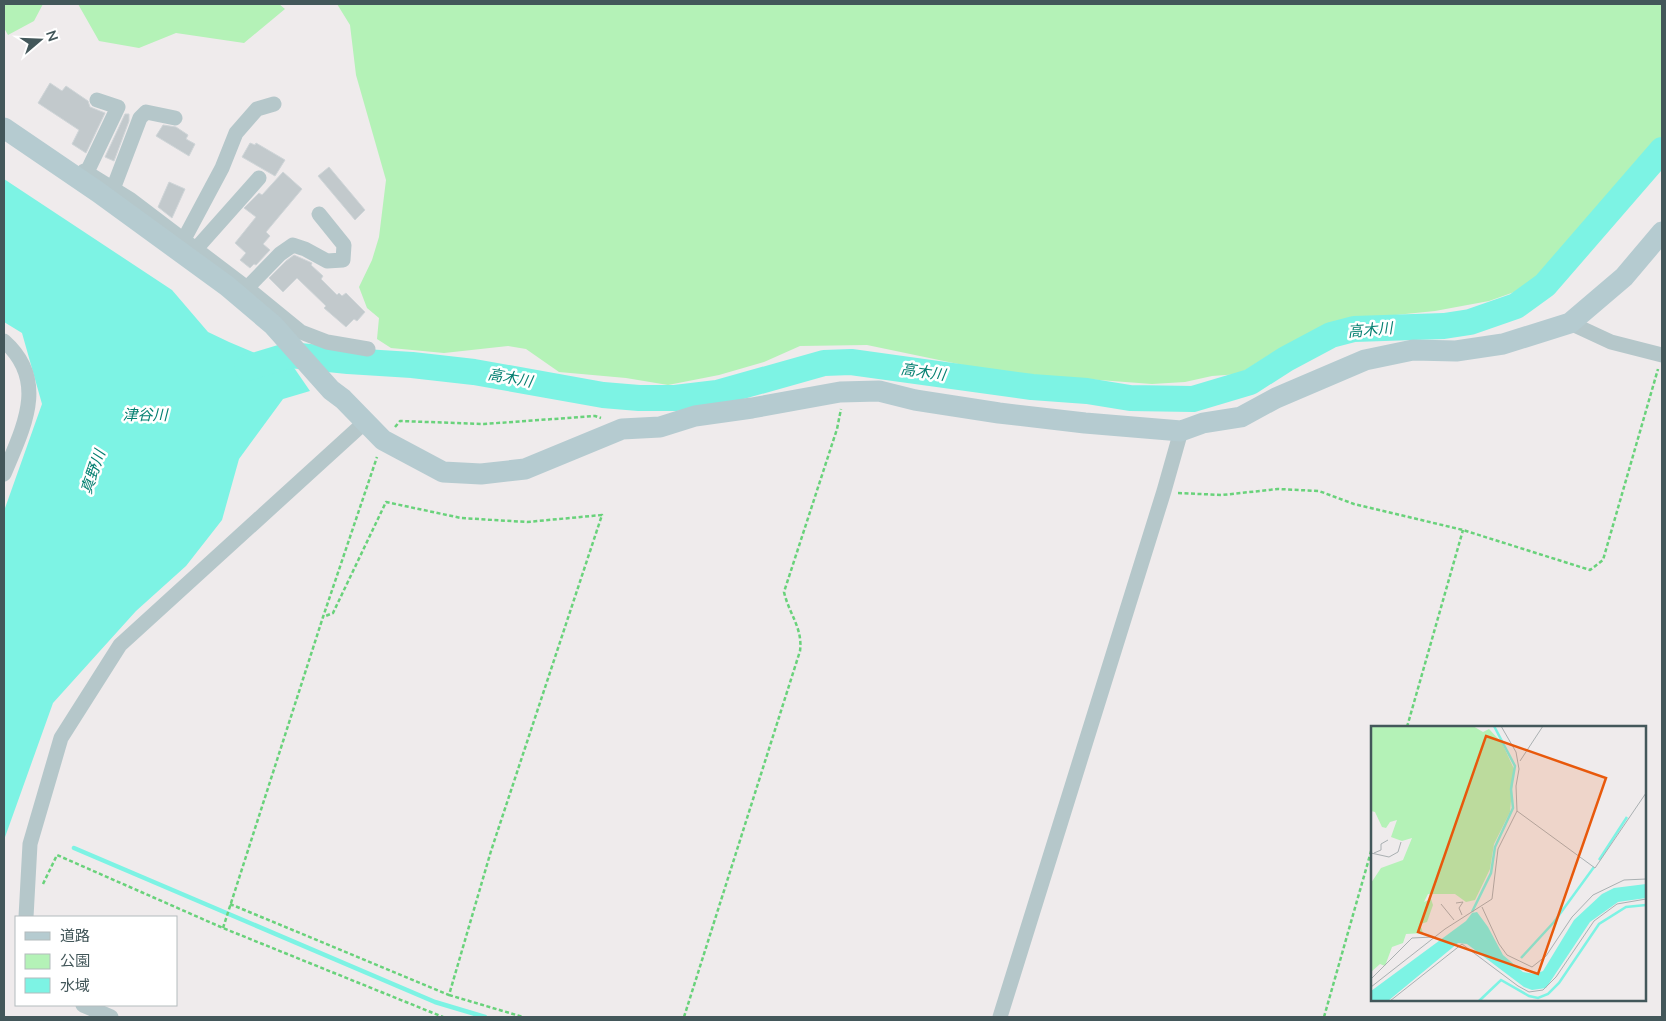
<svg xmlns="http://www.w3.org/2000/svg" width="1666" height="1021" font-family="'Nunito Sans','Noto Sans JP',sans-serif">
	<rect width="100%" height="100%" fill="#efebec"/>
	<!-- green -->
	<path fill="#b4f2b7" d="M 4,4 L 43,4 L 34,21 L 8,35 L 4,28 Z
		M 78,4 L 279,4 L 285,9 L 244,43 L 176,33 L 139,48 L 99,41 Z
		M 337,4 L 1662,4 L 1662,136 L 1598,206 L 1545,270 L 1520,290 L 1489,301 L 1435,311 L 1376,317 L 1318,329 L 1269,355 L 1239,374 L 1212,376 L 1185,382 L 1152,384 L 1007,373 L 963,365 L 867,345 L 800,346 L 764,362 L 719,375 L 668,385 L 626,378 L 559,372 L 526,349 L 508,346 L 444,353 L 391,348 L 377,339 L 379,318 L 367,308 L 359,287 L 372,260 L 379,237 L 386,180 L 356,75 L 350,25 Z"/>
	<!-- water -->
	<path fill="#7df3e4" d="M 4,179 L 172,290 L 208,332 L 229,342 L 255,353 L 288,359 L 310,391 L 283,399 L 239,459 L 222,520 L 186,566 L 136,611 L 53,703 L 4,840 L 4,511 L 42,404 L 22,333 L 4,322 Z"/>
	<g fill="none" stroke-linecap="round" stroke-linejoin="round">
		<!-- stream -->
		<path stroke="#7df3e4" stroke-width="4.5" d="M 74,848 L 435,1002 L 485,1017"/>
		<!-- river -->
		<path stroke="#7df3e4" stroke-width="26" d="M 247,368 L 290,355 L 348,361 L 412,365 L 474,372 L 603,395 L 639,398 L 675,398 L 717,393 L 824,363 L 851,362 L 1032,387 L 1087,391 L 1130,398 L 1193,399 L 1250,382 L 1286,359 L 1331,335 L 1354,329 L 1444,326 L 1470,322 L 1516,306 L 1545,285 L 1662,150"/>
	</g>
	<!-- building -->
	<path fill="#c2c9cc" stroke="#cfd5d8" d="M 50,83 L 62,91 L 66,86 L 88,101 L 90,107 L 105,113 L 86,153 L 72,144 L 79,130 L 38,103 Z
		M 125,114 L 129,114 L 129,121 L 114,161 L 105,157 Z
		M 163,125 L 176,127 L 188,135 L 186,139 L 195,144 L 189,156 L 156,136 Z
		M 250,143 L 255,145 L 256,143 L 285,160 L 275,176 L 242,157 Z
		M 329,167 L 365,210 L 355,220 L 318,176 Z
		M 283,172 L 302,189 L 266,232 L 270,236 L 263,244 L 270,250 L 256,265 L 254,264 L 250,268 L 240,260 L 246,253 L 235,243 L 256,217 L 244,208 L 259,193 L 262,195 Z
		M 169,182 L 185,189 L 172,218 L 158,207 Z
		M 294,255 L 312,263 L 311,265 L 323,276 L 321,279 L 337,295 L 339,293 L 342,296 L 346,293 L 365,312 L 357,321 L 354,319 L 346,327 L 324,308 L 326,306 L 297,278 L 283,292 L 269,278 L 286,261 Z"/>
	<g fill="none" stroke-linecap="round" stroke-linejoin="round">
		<!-- path -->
		<path stroke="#69d27b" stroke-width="2.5" stroke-dasharray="4 2.5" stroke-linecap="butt" d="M 395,427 L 400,421 L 484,424 L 595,416 L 601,418
			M 1178,493 L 1222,495 L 1278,489 L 1319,491 L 1354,504 L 1463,530 L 1590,570 L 1603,560 L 1658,369
			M 1407,727 L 1463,530
			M 43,884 L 57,855 L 223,928 L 443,1017
			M 230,904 L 449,995 L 491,851 L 602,515 L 527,522 L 461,518 L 386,502 L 333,613 L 323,617
			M 223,928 L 323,617 L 377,457
			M 449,995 L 523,1017
			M 684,1017 L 800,651 C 803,628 789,614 784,592 L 837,429 L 841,409
			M 1324,1017 L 1372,848"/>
		<!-- street -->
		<path stroke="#b5c7ca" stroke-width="15" d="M 84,171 L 131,200 L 247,288 L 301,332 L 327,342 L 368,349
			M 87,172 L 118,107 L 97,100
			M 113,189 L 140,118 L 146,112 L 175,118
			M 183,241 L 222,168 L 236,133 L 257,109 L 274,104
			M 195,250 L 259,178
			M 247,288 L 280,254 L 293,245 L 305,249 L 327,261 L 343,260 L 344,245 L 319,214
			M 1570,323 L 1611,342 L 1662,355
			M 4,341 C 49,381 23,428 4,474
			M 26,917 L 30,844 L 61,738 L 120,645 L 365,422
			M 83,1005 L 111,1017
			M 1000,1017 L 1164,491 L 1181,431"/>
		<!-- secondary -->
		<path stroke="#b5cbd0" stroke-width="21" d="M 4,128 L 98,192 L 227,286 L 273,325 L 331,390 L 343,399 L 383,440 L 443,472 L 481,474 L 525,469 L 622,429 L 660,427 L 695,416 L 752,408 L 840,392 L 879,391 L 915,400 L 999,413 L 1085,423 L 1181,431 L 1203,423 L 1241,417 L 1276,398 L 1365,360 L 1413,350 L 1456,351 L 1503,344 L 1570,323 L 1624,277 L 1662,232"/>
	</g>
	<g text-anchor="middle" stroke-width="5" stroke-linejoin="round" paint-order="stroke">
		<!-- water labels -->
		<g font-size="15" font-style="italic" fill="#058071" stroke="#fff">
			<text transform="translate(1370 330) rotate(-5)" y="5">高木川</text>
			<text transform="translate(923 372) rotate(8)" y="5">高木川</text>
			<text transform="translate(510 378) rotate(10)" y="5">高木川</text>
			<text x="145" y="420">津谷川</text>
			<text transform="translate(93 472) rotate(-71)" y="5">真野川</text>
		</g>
	</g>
	<!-- overview -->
	<g transform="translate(1371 726)">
		<rect width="275" height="275" fill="#efebec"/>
		<path d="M 0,0 L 102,0 L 112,6 L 118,3 L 131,17 L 143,43 L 139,86 L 123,118 L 119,143 L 104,174 L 95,176 L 84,168 L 57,168 L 53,176 L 60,173 L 62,179 L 56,196 L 49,198 L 52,207 L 35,208 L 32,217 L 21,221 L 14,240 L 9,238 L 0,246 L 0,157 L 10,142 L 32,134 L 41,112 L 31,115 L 20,111 L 26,94 L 19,96 L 15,102 L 11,101 L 4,86 L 0,85 Z" fill="#b4f2b7"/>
		<path d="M 275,158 L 275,172 L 247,176 L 219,196 L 175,262 L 161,264 L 153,261 L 96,218 L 87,217 L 17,275 L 0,275 L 0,265 L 95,195 L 101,187 L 106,186 L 117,201 L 132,229 L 152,246 L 164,248 L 172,245 L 203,194 L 231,168 L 243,162 Z" fill="#7df3e4"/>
		<path fill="none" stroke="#7df3e4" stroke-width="2.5" d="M 228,134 L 256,91M 101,186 L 120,147 L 124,121 L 142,82 L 140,63 L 144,40 L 123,0M 150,232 L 183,196 L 223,141M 108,275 L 130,254 L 158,270 L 167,272 L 177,268 L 188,257 L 228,198 L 255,181 L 275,179"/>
		<path fill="none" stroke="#aab0b2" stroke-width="1" d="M 149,35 L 172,0M 146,85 L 224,142 L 275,67M 0,127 L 18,131 L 27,126 L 30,116M 3,127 L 10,124 L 10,118 L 17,114M 85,177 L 92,176 L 88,182 L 91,189M 70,178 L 83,194M 111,181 L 128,218 L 136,229 L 161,241 L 175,230 L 201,191 L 222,169 L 253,154 L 275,153M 0,253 L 41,212 L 62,211M 0,261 L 74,203 L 121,173 L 127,123 L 146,85 L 145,60 L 148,43 L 145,26 L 130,0M 19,275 L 91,218 L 147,260 L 158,266 L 172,264 L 185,251 L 223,195 L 246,178 L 275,173"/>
		<path fill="#e8590c" fill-opacity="0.15" stroke="#e8590c" stroke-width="2.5" d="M 115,10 L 235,52 L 167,248 L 47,206 Z"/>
		<rect width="275" height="275" fill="none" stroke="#43575a" stroke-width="2.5"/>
	</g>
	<!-- border -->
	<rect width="1666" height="1021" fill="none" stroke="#43575a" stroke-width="10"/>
	<!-- legend -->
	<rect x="15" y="916" width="162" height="90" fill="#ffffff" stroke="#b4bcbd"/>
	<rect x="25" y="932" width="25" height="8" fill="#b5cbd0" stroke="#b4bcbd"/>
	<text x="60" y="941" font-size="15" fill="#43575a">道路</text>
	<rect x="25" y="954" width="25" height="15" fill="#b4f2b7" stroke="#b4bcbd"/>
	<text x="60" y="966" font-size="15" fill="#43575a">公園</text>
	<rect x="25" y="978" width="25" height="15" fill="#7df3e4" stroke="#b4bcbd"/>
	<text x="60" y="991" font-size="15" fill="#43575a">水域</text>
	<!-- north arrow -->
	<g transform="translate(40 40) rotate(71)" stroke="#ffffff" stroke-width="4" paint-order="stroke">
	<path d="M0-4L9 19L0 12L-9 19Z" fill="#43575a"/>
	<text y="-8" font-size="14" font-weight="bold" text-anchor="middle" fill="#43575a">N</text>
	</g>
</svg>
